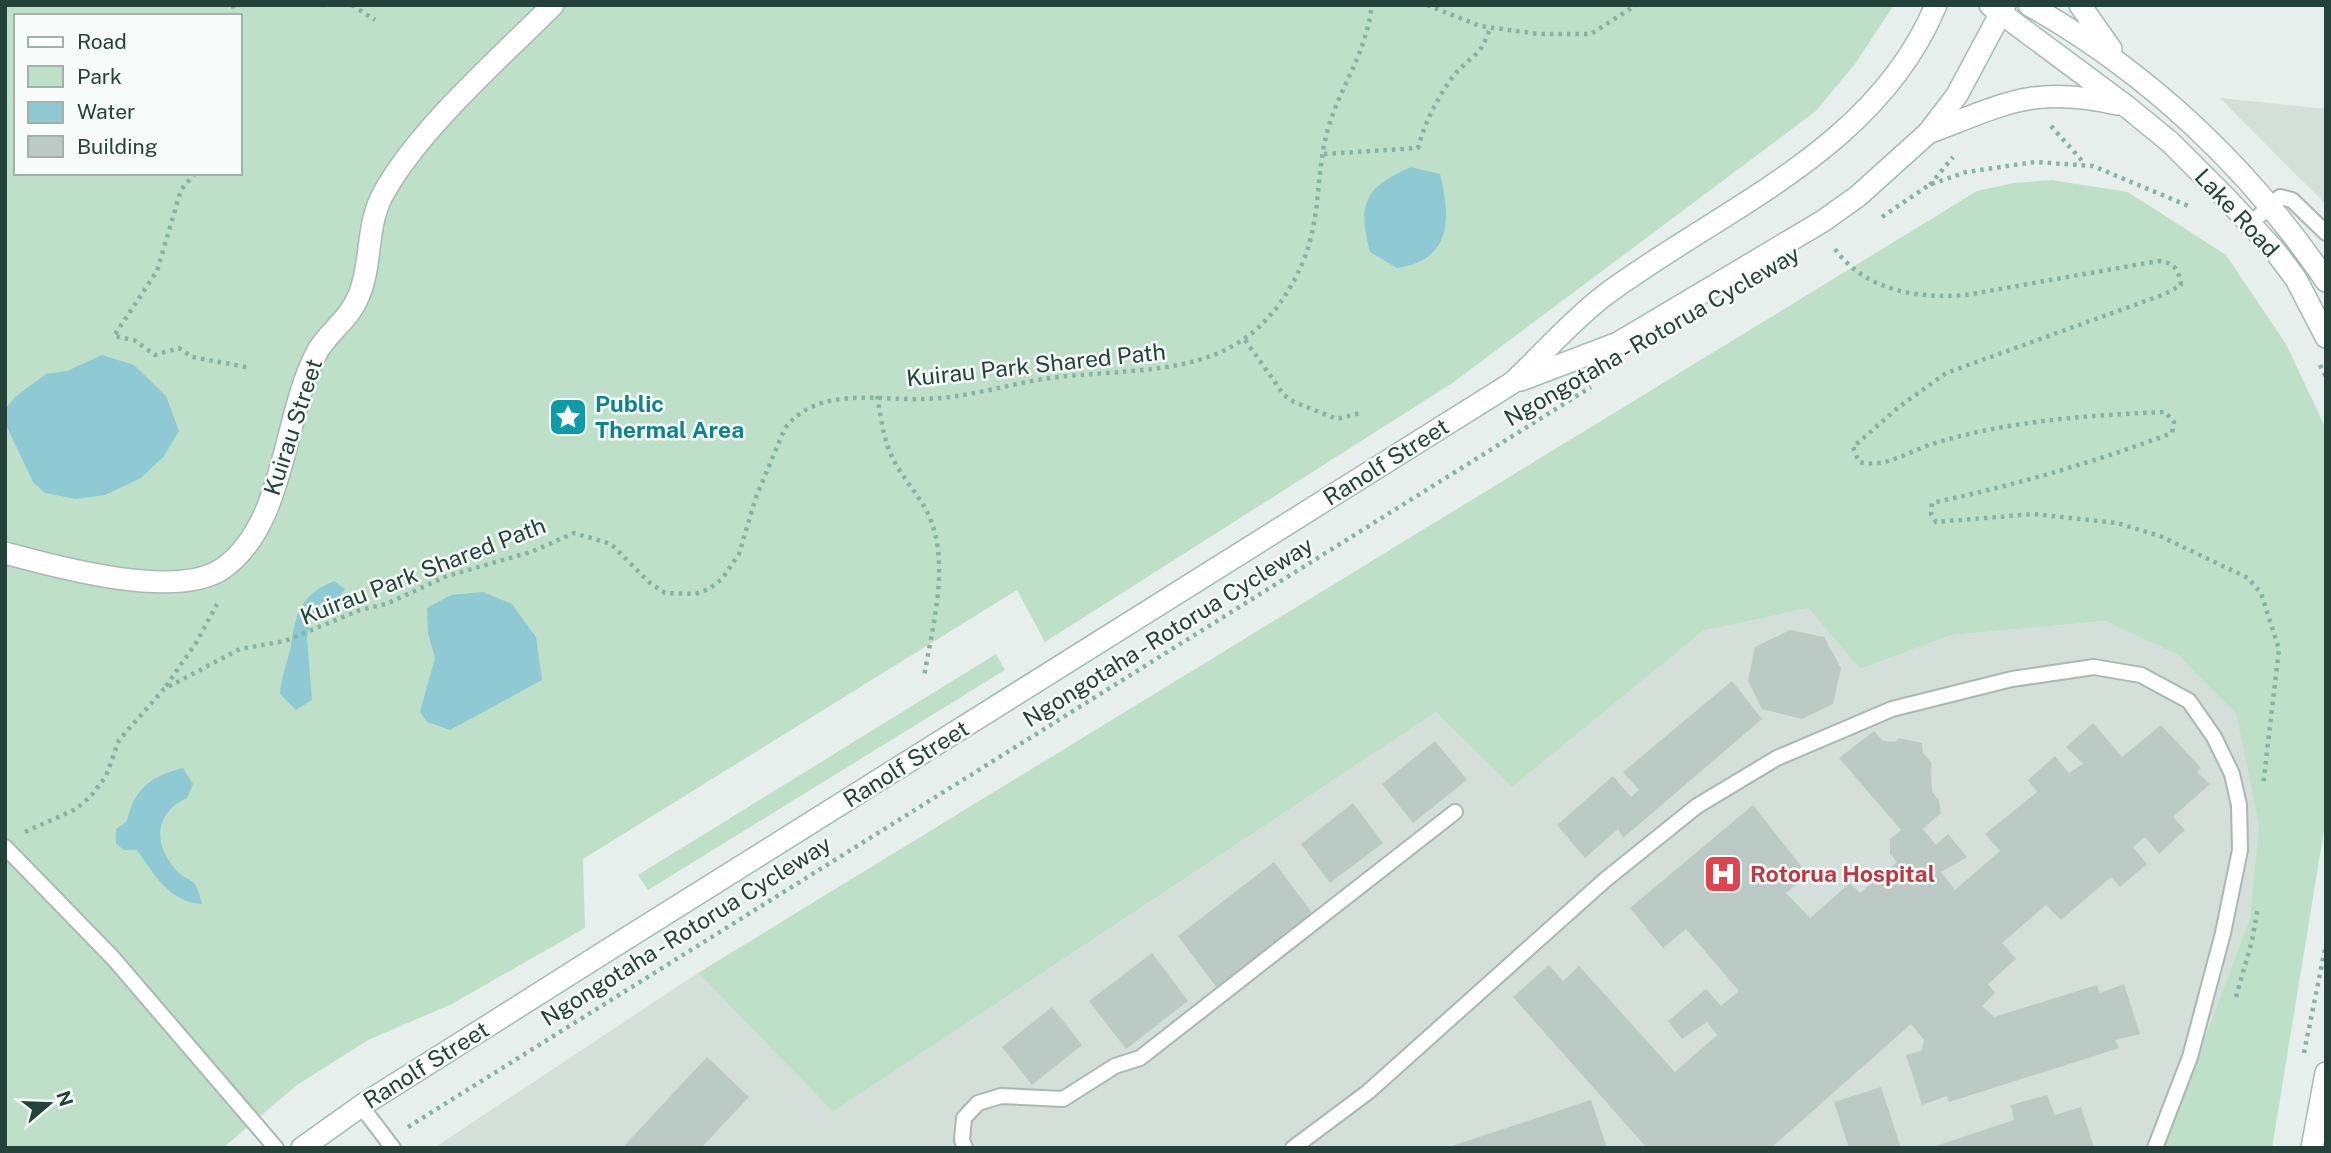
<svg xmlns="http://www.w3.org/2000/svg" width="2331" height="1153" font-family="'Public Sans',sans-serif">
	<rect width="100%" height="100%" fill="#e6efeb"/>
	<!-- built -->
	<path fill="#d4dfda" d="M 2220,98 L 2326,109 L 2326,204 L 2296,175 Z
		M 1808,608 L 1860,669 L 1952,635 L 2105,621 L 2178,655 L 2236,714 L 2260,830 L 2250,918 L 2163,1148 L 434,1148 L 698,973 L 833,1112 L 1436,712 L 1512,786 L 1703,631 Z"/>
	<!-- green -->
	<path fill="#bfe0c8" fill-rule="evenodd" d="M 5,5 L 1894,5 L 1855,64 L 1816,111 L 1454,382 L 1045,642 L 1017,590 L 583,859 L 585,928 L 452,1004 L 368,1040 L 297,1085 L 223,1148 L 5,1148 ZM 16,16 L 240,16 L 240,173 L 16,173 Z
		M 2051,180 L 2128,192 L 2226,255 L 2286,344 L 2326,429 L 2326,818 L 2272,1148 L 2163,1148 L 2250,918 L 2259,826 L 2236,714 L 2178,655 L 2105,621 L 1952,635 L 1860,669 L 1808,608 L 1703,631 L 1512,787 L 1436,712 L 833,1112 L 698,973 L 1977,191 L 2014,183 Z
		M 996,654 L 1005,670 L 648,890 L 638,875 Z"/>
	<!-- water -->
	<path fill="#8ec9d4" d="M 1411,167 L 1440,174 C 1451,219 1452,260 1397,268 L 1370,252 C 1357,203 1365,187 1411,167 Z
		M 102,355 L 134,365 L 166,396 L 179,431 L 164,456 L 141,478 L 105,495 L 76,499 L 45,493 L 33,482 L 7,427 L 7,407 L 15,397 L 46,374 L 67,371 Z
		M 334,581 L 345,589 L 336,603 L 311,618 L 307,638 L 312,700 L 296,710 L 280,694 C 281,676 288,662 291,645 C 296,613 300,595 334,581 Z
		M 483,592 L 512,604 L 536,637 L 542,680 L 450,730 L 427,722 L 420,712 L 435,658 L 428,633 L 427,608 L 451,595 Z
		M 183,768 L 193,784 L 187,798 C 154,813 153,844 176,870 C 180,876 189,878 194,883 C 198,888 200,897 202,904 C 169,902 155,875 137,850 L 124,850 L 116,844 L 116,829 L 127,821 C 134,788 152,776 183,768 Z"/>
	<!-- building -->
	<path fill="#bbcac4" d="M 1790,630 L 1824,637 L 1841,668 L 1833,704 L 1802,719 L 1762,709 L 1748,681 L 1755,647 Z
		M 1732,681 L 1762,719 L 1623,838 L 1618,829 L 1585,858 L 1557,825 L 1613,776 L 1631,797 L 1639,790 L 1623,772 Z
		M 2093,723 L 2122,757 L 2161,725 L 2201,768 L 2197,772 L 2210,784 L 2173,817 L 2185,830 L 2159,854 L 2145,837 L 2133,847 L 2147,864 L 2120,887 L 2111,877 L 2061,920 L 2046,905 L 2002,943 L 2016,959 L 1988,984 L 1995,993 L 1982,1006 L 1994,1017 L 2097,985 L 2100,993 L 2124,984 L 2140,1034 L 2115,1040 L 2119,1048 L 1949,1102 L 1947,1096 L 1922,1105 L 1906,1055 L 1921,1051 L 1924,1040 L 1911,1024 L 1771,1148 L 1647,1148 L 1513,997 L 1549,965 L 1563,981 L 1579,966 L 1675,1072 L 1717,1035 L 1707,1022 L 1682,1039 L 1668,1021 L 1706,989 L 1721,1006 L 1739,991 L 1686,929 L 1663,948 L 1630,908 L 1753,805 L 1808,875 L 1786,893 L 1810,918 L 1850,883 L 1860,893 L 1897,862 L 1890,854 L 1890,839 L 1901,830 L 1839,758 L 1874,731 L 1883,741 L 1895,742 L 1899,738 L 1922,743 L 1923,753 L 1931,762 L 1932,791 L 1939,801 L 1941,813 L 1923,829 L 1936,845 L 1948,834 L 1967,857 L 1941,872 L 1955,890 L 2000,851 L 1985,834 L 2037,792 L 2028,780 L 2055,756 L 2069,773 L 2083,764 L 2066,747 Z
		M 1435,741 L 1467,780 L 1413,823 L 1382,784 Z
		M 1353,803 L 1383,843 L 1330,883 L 1301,844 Z
		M 1274,862 L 1313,914 L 1217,988 L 1178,936 Z
		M 1152,953 L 1188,1001 L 1126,1049 L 1089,1001 Z
		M 1052,1007 L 1082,1045 L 1032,1085 L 1002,1047 Z
		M 707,1057 L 749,1097 L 701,1148 L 622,1148 Z
		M 1881,1087 L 1901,1148 L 1849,1148 L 1834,1102 Z
		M 2047,1095 L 2055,1115 L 2081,1107 L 2094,1148 L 1930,1148 L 2014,1120 L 2011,1105 Z
		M 1591,1100 L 1607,1148 L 1450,1148 L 1449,1147 Z"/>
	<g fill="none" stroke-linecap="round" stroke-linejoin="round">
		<defs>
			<path id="service" d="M 2250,224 L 2280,197 L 2292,200 L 2326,233
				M 5,847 L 113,958 L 276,1148
				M 361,1106 L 393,1148
				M 965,1148 L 962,1140 L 964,1118 L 978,1103 L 1001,1096 L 1063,1099 L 1115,1066 L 1140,1058 L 1455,812
				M 1293,1148 L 1368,1092 L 1605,880 L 1697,806 L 1777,758 L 1892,709 L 2012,679 L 2094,667 L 2141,675 L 2189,701 L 2214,737 L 2232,774 L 2239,805 L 2240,850 L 2223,933 L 2190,1057 L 2155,1148"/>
			<path id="minor" d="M 1990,5 L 2126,106 L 2170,142 L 2226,198 L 2275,251 L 2296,279 L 2326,337
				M 2029,5 C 2148,72 2250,168 2326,281
				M 2080,5 L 2111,49
				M 1928,133 C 2005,104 2033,85 2117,104
				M 5,553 C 57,567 175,600 222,569 C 285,526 283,418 316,354 C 327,332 349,321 359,295 C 372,264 366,230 381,198 C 415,132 500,58 553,5
				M 2312,1148 L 2326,1073"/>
			<path id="secondary" d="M 1521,380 L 1618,343 L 1823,221 L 1858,196 L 1928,133 L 1957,95 L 2005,5
				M 302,1148 L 361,1106 L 611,948 L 1512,383 C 1543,354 1572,320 1605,295 C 1722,208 1876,150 1936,5"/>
		</defs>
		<!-- service casing -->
		<use href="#service" stroke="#a8b8b2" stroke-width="18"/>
		<!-- minor casing -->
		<use href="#minor" stroke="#a8b8b2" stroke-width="24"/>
		<!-- secondary casing -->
		<use href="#secondary" stroke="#a4bbb3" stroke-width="24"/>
		<!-- path -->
		<path stroke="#86b3a5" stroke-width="4.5" stroke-dasharray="3.5 5" stroke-linecap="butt" d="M 233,5 L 234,16
			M 321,5 L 325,5
			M 352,5 L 375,20
			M 1427,5 L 1480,26 L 1539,34 L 1591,34 L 1636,5
			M 240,47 L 240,56
			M 2051,126 L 2085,164
			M 1324,154 L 1418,148 C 1425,122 1436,101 1451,79 C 1459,68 1469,61 1478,52 C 1484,46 1487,35 1491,27
			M 195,173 L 181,190 L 157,271 L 114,336 L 134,340 L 155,355 L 179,348 L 192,357 L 251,368
			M 1930,185 L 1953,157
			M 1882,217 L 1929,185 L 1966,172 L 2035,162 L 2093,166 L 2191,207
			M 1835,249 C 1865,291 1919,299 1966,295 L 2158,261 C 2174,262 2179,270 2181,285 L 2165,294 L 1946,373 L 1899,407 L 1853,447 L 1859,462 C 1885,469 1909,451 1935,443 C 2008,421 2089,415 2165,412 L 2174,422 L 2172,433 C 2093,463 2015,485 1932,503 L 1931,514 L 1936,522 L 2034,514 L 2117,523 L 2160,536 L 2248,578 L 2261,593 L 2279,649 L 2263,786
			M 1245,340 L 1284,395 L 1294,402 L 1337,419 L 1360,413
			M 2320,365 L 2326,377
			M 877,396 C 881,417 883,439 893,459 C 903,479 921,497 930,518 C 950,566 932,628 924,677
			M 166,686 L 196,643 L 217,604
			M 25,832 L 76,809 L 91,796 L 106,776 L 119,740 L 164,689 L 240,649 L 285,641 L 360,610 L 386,604 L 447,576 L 531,552 L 574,533 L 611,544 L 650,583 L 665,593 L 695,594 L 709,589 L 722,579 L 739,554 L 756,497 L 785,428 C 819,385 878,401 924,399 C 967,398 1008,384 1050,378 C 1157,365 1249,383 1302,264 C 1322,218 1315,174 1328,129 C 1341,84 1365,57 1372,5
			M 2236,997 L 2252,941 L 2258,907
			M 2304,1053 L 2326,944
			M 408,1127 L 1591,387"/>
		<!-- service -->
		<use href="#service" stroke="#fff" stroke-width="14"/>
		<!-- minor -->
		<use href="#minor" stroke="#fff" stroke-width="21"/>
		<!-- secondary -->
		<use href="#secondary" stroke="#fff" stroke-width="21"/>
	</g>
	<!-- icons -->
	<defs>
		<symbol id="sight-square" viewBox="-11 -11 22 22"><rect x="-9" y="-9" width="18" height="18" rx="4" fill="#0f9aa8" stroke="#f7fbf9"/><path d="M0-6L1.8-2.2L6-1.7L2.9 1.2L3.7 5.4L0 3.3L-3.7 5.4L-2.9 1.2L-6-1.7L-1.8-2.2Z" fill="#fff"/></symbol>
		<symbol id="hospital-square" viewBox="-11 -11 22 22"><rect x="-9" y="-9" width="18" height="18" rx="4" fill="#e0444e" stroke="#f7fbf9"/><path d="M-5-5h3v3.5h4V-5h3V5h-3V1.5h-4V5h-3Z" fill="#fff"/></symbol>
	</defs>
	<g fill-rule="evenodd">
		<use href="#sight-square" x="546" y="395" width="44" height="44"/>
		<use href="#hospital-square" x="1701" y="852" width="44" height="44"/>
	</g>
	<g text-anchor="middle" stroke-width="5" stroke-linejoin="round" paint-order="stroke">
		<!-- street labels -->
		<g font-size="23" fill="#24423a" stroke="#f7fbf9">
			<text transform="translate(2237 213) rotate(47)" y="8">Lake Road</text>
			<text transform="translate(1652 336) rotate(-30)" y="8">Ngongotaha - Rotorua Cycleway</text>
			<text transform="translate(1036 365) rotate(-6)" y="8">Kuirau Park Shared Path</text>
			<text transform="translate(293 427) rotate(-72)" y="8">Kuirau Street</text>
			<text transform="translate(1386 462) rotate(-32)" y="8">Ranolf Street</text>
			<text transform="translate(423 571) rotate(-21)" y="8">Kuirau Park Shared Path</text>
			<text transform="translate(1168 632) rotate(-32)" y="8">Ngongotaha - Rotorua Cycleway</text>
			<text transform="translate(906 764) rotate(-32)" y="8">Ranolf Street</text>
			<text transform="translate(686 931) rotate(-32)" y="8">Ngongotaha - Rotorua Cycleway</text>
			<text transform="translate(426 1065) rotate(-32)" y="8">Ranolf Street</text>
		</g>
		<!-- culture labels -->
		<g font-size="23" font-weight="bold" fill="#0d838f" stroke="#f7fbf9" text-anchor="start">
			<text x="595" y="412">Public<tspan x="595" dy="26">Thermal Area</tspan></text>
		</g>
		<!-- health labels -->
		<g font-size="23" font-weight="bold" fill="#be3a42" stroke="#f7fbf9" text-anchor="start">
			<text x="1750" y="882">Rotorua Hospital</text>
		</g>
	</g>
	<!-- border -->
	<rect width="2331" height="1153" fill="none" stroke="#24423a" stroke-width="14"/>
	<!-- legend -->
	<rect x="14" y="14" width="228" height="161" fill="#f7fbf9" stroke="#a3b1ad" stroke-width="2"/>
	<rect x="28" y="37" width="35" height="10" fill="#ffffff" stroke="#a3b1ad" stroke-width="2"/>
	<text x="77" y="49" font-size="21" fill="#24423a">Road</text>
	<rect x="28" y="66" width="35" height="21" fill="#bfe0c8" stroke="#a3b1ad" stroke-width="2"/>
	<text x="77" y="84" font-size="21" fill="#24423a">Park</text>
	<rect x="28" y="102" width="35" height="21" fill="#8ec9d4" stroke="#a3b1ad" stroke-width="2"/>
	<text x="77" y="119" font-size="21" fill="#24423a">Water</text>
	<rect x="28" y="136" width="35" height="21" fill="#bbcac4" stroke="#a3b1ad" stroke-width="2"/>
	<text x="77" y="154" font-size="21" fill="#24423a">Building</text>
	<!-- north arrow -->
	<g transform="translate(49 1104) rotate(71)" stroke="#f7fbf9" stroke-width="5" paint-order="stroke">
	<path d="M0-5L12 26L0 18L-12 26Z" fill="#24423a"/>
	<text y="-10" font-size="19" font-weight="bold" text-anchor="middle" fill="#24423a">N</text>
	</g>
</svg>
